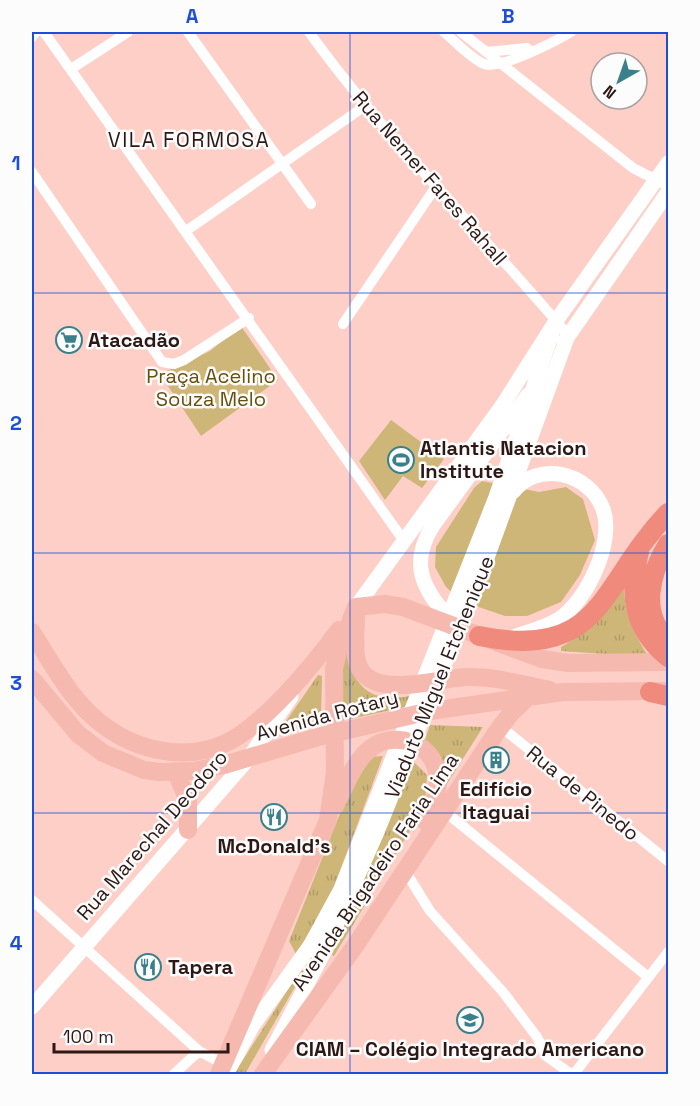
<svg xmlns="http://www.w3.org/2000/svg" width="700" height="1106" font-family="'Space Grotesk',sans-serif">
	<defs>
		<pattern id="grass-tufts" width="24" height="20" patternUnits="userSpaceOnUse" patternTransform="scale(1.5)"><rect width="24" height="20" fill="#ceb679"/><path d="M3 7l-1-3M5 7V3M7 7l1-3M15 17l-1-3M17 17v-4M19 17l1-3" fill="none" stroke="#b19c68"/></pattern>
	</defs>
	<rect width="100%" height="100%" fill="#fecfc7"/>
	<!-- grass -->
	<path fill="url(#grass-tufts)" d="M 624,579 C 623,611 632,631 649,657 L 561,651 L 561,647 C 590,631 605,607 624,579 Z
		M 346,651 C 355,688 370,703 410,696 L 405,707 L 341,721 L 341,675 Z
		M 318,675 L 322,676 L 321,716 L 282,727 Z
		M 430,725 L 483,727 L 445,787 L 425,740 Z
		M 383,756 L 328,903 L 296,954 L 289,941 L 347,796 L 369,757 Z
		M 413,761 L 427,775 L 425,806 L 334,956 L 332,955 Z
		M 301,969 L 304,971 L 245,1074 L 234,1074 Z"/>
	<!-- green -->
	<path fill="#ceb679" d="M 241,326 L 278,380 L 201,436 L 160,374 L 210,351 Z
		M 391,420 L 444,459 L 422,488 L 403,476 L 385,500 L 359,461 Z
		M 482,481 L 539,492 L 566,487 L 583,499 L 595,540 L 580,575 L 561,602 L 527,616 L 505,616 L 461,601 L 446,587 L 435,567 L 436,547 L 474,488 Z"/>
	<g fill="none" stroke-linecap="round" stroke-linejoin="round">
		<!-- street -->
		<path stroke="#fff" stroke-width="10" d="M 44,32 L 404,541
			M 188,32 L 311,204
			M 309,32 C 387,140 482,233 568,335
			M 444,32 C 456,42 470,58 484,64 C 500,70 556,41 571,32
			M 461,32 L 633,168 L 668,186
			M 32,37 L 36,32
			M 486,52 L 527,48
			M 71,69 L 128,32
			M 32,172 L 162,362 L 174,364 L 184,360 L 249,318
			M 186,231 L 365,106
			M 343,324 L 435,188
			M 496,733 L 506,731 L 668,861
			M 443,810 L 648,977
			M 404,869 L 430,911 L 503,992 L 537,1037 L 546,1056 L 571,1074
			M 32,900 L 199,1051 L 214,1059 L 226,1060
			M 174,1074 L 199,1051
			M 574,1074 L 668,952"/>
		<!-- secondary -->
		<path stroke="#fff" stroke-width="15" d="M 564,342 L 668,192
			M 513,492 C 538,460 589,472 603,509 C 615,541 587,601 559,619 C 546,627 531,631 516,636
			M 356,607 L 502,406 L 556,321 L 668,163
			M 453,623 C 424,591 407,565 434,524 L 528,395
			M 32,1007 L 248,759 L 291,697
			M 272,1050 L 325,950 L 377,832 L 484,566 L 568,335
			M 230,1067 L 253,1025 L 310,946 L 341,889 L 496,497 L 556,321"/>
		<!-- primary -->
		<path stroke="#f6b9b0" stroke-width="18" d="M 356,607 L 385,604 L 403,607 L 542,659 L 568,663 L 668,662
			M 356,615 C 356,628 354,643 356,657 C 363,704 437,678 467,677 C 494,676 523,685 550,690
			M 32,632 C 49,659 67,692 90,714 C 127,749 183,765 230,741 C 267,721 314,664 339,630
			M 32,679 L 78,734 L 103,753 L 144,770 L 159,772 L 193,771 L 224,765 L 318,737 L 430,711 L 563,692 L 664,691
			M 176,772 L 188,801 L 188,830
			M 335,806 C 345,787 354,761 371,748 C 395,730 432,743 437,772 C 441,789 432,805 425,821
			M 219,1074 L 328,820 L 335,772 L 334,669 L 338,652 L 356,607
			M 263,1074 L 355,946 L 496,733 L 511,713 L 527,698"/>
		<!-- highway -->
		<path stroke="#f08a7c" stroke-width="20" d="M 668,544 C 650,573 639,614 668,640
			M 639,552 C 629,594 633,629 668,657
			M 479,636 C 604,661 598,586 668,513
			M 650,692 L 668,696"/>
	</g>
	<!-- grid -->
	<path fill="none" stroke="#1d4ed8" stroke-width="1.5" stroke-opacity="0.55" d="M 350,32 L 350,1074M 32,293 L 668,293M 32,553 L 668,553M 32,813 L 668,813"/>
	<!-- icons -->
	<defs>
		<symbol id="supermarket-ring" viewBox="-11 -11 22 22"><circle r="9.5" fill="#fcfcfc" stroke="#3a808b" stroke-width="1.5"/><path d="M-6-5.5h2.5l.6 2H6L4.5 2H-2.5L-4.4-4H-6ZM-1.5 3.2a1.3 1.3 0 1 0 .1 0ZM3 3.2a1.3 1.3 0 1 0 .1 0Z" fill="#3a808b"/></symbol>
		<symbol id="stadium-ring" viewBox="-11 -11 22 22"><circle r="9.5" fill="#fcfcfc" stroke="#3a808b" stroke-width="1.5"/><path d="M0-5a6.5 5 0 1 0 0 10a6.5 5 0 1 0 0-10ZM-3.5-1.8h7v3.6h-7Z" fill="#3a808b"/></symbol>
		<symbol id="building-ring" viewBox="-11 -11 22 22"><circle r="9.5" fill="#fcfcfc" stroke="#3a808b" stroke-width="1.5"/><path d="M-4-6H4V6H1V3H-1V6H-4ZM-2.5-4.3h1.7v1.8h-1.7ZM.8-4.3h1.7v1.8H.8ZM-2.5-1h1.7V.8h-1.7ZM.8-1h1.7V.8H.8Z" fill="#3a808b"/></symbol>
		<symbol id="restaurant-ring" viewBox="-11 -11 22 22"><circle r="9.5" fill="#fcfcfc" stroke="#3a808b" stroke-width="1.5"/><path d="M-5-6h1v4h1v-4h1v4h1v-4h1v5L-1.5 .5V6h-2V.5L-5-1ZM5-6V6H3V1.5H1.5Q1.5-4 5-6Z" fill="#3a808b"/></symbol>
		<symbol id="school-ring" viewBox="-11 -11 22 22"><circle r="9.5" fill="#fcfcfc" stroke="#3a808b" stroke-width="1.5"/><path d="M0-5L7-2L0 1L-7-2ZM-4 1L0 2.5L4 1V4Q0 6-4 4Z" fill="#3a808b"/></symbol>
	</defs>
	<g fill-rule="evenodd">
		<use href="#supermarket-ring" x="54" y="325" width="30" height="30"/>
		<use href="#stadium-ring" x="386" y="445" width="30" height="30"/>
		<use href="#building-ring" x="481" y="745" width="30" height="30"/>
		<use href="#restaurant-ring" x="259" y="802" width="30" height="30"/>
		<use href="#restaurant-ring" x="133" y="952" width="30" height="30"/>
		<use href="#school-ring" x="455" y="1005" width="30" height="30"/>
	</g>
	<g text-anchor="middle" stroke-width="5" stroke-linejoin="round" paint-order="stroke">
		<!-- street labels -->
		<g font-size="20" fill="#2d1815" stroke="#fcfcfc">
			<text transform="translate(430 178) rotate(49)" y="7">Rua Nemer Fares Rahall</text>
			<text transform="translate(439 677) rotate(-68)" y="7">Viaduto Miguel Etchenique</text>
			<text transform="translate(327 715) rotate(-15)" y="7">Avenida Rotary</text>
			<text transform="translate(583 793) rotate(39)" y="7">Rua de Pinedo</text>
			<text transform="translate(152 835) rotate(-49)" y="7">Rua Marechal Deodoro</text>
			<text transform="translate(375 872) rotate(-56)" y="7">Avenida Brigadeiro Faria Lima</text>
		</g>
		<!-- poi labels -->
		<g font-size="20" font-weight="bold" fill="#2d1815" stroke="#fcfcfc" text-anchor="start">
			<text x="88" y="347">Atacadão</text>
			<text x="420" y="455">Atlantis Natacion<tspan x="420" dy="23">Institute</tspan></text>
			<text x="496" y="796" text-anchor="middle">Edifício<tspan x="496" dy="23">Itaguai</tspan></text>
			<text x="274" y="853" text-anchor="middle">McDonald's</text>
			<text x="168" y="974">Tapera</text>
			<text x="470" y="1056" text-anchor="middle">CIAM – Colégio Integrado Americano</text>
		</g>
		<!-- park labels -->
		<g font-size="20" fill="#66500d" stroke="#fcfcfc">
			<text x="211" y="383">Praça Acelino<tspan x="211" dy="23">Souza Melo</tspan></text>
		</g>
		<!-- neighbourhood labels -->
		<g font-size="21" letter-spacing="1.5" fill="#2d1815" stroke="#fcfcfc">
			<text x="189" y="147">VILA FORMOSA</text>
		</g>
	</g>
	<!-- border -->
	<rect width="700" height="1106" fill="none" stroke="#fcfcfc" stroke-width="66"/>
	<!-- north arrow -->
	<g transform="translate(619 81) rotate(220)"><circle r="28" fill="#fcfcfc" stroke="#a9a1a0" stroke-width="1.5"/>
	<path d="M0-4.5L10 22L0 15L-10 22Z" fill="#3a808b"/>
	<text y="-9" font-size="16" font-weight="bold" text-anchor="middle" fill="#2d1815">N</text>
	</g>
	<!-- scale -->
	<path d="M54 1043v9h174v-9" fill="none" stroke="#2d1815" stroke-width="3"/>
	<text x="63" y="1043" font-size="18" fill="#2d1815" stroke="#fcfcfc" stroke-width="4.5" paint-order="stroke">100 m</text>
	<rect x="33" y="33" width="634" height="1040" fill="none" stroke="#1d4ed8" stroke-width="2"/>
	<g font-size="20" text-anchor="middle" font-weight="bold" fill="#1d4ed8">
		<text x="192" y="23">A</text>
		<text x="508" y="23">B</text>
		<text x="16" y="170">1</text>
		<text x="16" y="430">2</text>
		<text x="16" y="690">3</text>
		<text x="16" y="950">4</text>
	</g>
</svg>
